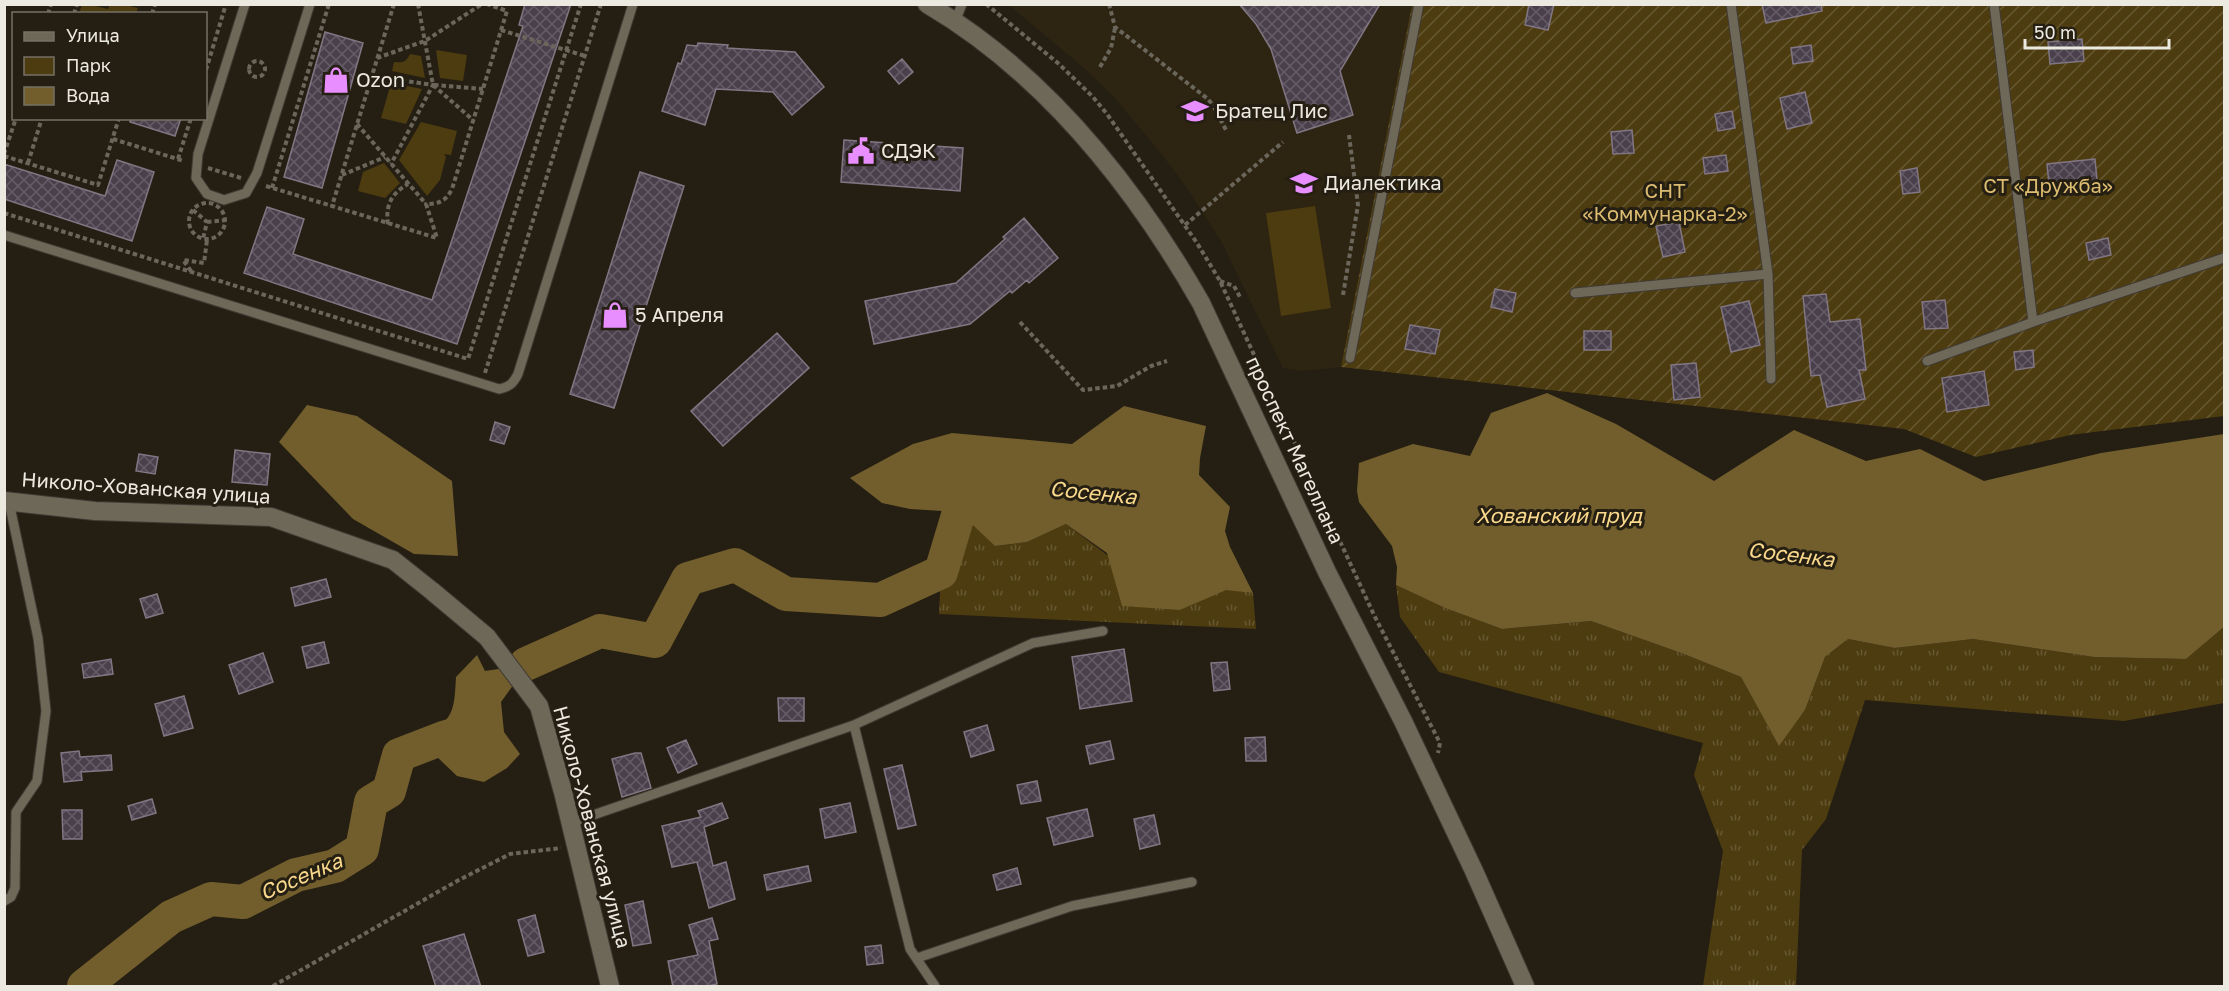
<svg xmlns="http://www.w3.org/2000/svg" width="2229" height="991" font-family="'Golos Text',sans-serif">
	<defs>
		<pattern id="grass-tufts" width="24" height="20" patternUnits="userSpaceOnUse" patternTransform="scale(1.5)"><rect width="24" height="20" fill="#4d3c10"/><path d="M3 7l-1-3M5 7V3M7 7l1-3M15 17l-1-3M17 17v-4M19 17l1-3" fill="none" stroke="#675832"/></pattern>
		<pattern id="garden-furrows" width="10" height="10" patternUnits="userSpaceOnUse" patternTransform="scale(1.5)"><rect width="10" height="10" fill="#4d3c10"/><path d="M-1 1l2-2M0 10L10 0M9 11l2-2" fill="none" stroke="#675832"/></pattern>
		<pattern id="building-cross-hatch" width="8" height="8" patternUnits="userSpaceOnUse" patternTransform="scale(1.5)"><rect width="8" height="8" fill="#4a404c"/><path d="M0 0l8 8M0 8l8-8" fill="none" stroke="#645c66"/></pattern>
	</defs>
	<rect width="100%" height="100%" fill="#251f13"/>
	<!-- built -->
	<path fill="#2d2512" d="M 1009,5 L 1412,5 L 1341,367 L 1302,371 L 1283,368 L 1221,241 L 1187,188 L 1163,156 L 1115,98 L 1084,68 Z"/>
	<!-- grass -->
	<path fill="url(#grass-tufts)" d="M 959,512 L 996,546 L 1027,542 L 1066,524 L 1180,610 L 1226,589 L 1253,593 L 1256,629 L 939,614 L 941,572 Z
		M 1396,585 L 1445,608 L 1502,629 L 1591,621 L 1684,654 L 1741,677 L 1779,745 L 1805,710 L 1825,657 L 1848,639 L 1895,648 L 1973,639 L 2094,657 L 2186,659 L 2224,627 L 2224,703 L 2124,721 L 1865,700 L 1826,819 L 1802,850 L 1796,986 L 1703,986 L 1723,851 L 1694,775 L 1703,743 L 1439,672 L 1400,617 Z"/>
	<!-- park -->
	<path fill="#4d3c10" d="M 110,4 L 125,5 L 138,8 L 136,13 L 79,13 L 82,5 L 91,5 L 108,9 Z
		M 436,50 L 467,55 L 463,81 L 440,78 Z
		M 410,54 L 421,56 L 425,78 L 392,71 L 394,62 C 403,63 406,62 410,54 Z
		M 391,83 L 422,89 L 406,124 L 381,118 Z
		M 421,122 L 457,131 L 451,155 L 444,154 L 446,157 L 440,180 L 427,196 L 399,160 Z
		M 384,163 L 400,183 L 385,198 L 358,191 L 363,172 Z
		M 1315,206 L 1331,308 L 1281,316 L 1266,213 Z"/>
	<!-- garden -->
	<path fill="url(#garden-furrows)" d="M 1412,5 L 2224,5 L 2224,416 L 2070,435 L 1976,457 L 1904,429 L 1341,367 Z"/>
	<!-- water -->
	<path fill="#725e2d" d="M 1547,393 L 1616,424 L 1714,481 L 1794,430 L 1866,461 L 1920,449 L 1984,481 L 2101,453 L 2224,434 L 2224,627 L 2186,659 L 2094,657 L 1973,639 L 1895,648 L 1848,639 L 1825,657 L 1805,710 L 1779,746 L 1741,677 L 1684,654 L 1591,621 L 1502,629 L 1445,608 L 1396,585 L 1397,567 L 1392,546 L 1359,502 L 1357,491 L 1359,463 L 1413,444 L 1470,456 L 1491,413 Z
		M 307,405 L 357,416 L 452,481 L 458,556 L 414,554 L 353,519 L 279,442 Z
		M 1124,406 L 1206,426 L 1200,458 L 1199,475 L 1230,507 L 1225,531 L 1230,547 L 1253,593 L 1226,590 L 1180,610 L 1122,606 L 1107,553 L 1066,524 L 1027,542 L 995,546 L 959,512 L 910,509 L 882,503 L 850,478 L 913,444 L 952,433 L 1072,444 Z
		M 477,655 L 485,671 L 505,668 L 514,684 L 501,702 L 504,732 L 520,754 L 507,768 L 484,782 L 457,776 L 434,754 L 424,737 C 454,718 454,712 456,677 Z"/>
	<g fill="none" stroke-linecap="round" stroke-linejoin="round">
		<!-- river -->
		<path stroke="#725e2d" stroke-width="34" d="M 526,664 L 600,631 L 655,641 L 688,579 L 735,565 L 786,594 L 880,600 L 941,572 L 959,512 L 1003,497
			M 84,986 L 171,917 L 211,899 L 243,902 L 296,875 L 335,866 L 362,849 L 371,802 L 389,791 L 399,755 L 443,738 L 470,730 L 472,727"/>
	</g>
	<!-- building -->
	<path fill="url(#building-cross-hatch)" stroke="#817683" stroke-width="1.5" d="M 525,4 L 571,4 L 457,344 L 244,273 L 267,207 L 304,219 L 293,254 L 432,300 L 523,26 L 519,25 Z
		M 1239,4 L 1380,4 L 1340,71 L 1353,115 L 1297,133 L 1271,49 L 1256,24 Z
		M 1529,4 L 1554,4 L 1548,30 L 1525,25 Z
		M 1762,4 L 1821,4 L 1822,11 L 1766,23 Z
		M 325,32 L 363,43 L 322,188 L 284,177 Z
		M 2082,39 L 2084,61 L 2050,64 L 2048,42 Z
		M 698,43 L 728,45 L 727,48 L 795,52 L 824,87 L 792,115 L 773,92 L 716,89 L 705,125 L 662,111 L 678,63 L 681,64 L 687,45 L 697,46 Z
		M 1811,45 L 1813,61 L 1793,64 L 1791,48 Z
		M 902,59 L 913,72 L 899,84 L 888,71 Z
		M 1805,92 L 1812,123 L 1787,129 L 1780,98 Z
		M 1732,111 L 1735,128 L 1718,131 L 1715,114 Z
		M 130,118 L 181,118 L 175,136 L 130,122 Z
		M 1632,130 L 1634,153 L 1613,154 L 1611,132 Z
		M 844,140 L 963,148 L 960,191 L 841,182 Z
		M 1726,155 L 1728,171 L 1705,174 L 1703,158 Z
		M 2095,159 L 2097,180 L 2049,185 L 2047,164 Z
		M 117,160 L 154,172 L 132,241 L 4,199 L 4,164 L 105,196 Z
		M 1917,168 L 1920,192 L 1903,194 L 1900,171 Z
		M 640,172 L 684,186 L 614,408 L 570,394 Z
		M 1024,218 L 1058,258 L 1029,283 L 1027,280 L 1012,293 L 1010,291 L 970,324 L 874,344 L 865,301 L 956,283 L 1005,239 L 1003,237 Z
		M 1679,222 L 1685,252 L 1663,257 L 1656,226 Z
		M 2108,238 L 2111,255 L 2089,260 L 2086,243 Z
		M 1495,289 L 1516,293 L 1512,312 L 1491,307 Z
		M 1826,294 L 1830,322 L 1860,319 L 1866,370 L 1859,370 L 1865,399 L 1827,407 L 1820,375 L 1811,376 L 1803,296 Z
		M 1945,300 L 1948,328 L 1925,329 L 1922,302 Z
		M 1749,301 L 1760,345 L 1731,352 L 1721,307 Z
		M 1410,325 L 1440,330 L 1435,354 L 1405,349 Z
		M 1584,331 L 1611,331 L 1611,350 L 1584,350 Z
		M 777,333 L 809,368 L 723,446 L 691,411 Z
		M 2033,350 L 2034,367 L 2016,370 L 2014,352 Z
		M 1696,363 L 1700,397 L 1674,400 L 1671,365 Z
		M 1984,371 L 1989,405 L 1947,412 L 1942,378 Z
		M 495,422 L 510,427 L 504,444 L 490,440 Z
		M 235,450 L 270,454 L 267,485 L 232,482 Z
		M 139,454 L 158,457 L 155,474 L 136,471 Z
		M 326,579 L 331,597 L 295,606 L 291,588 Z
		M 157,594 L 163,613 L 146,618 L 140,599 Z
		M 324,642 L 329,663 L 307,668 L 302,647 Z
		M 1124,649 L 1132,701 L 1080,709 L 1072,657 Z
		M 263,653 L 273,682 L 239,694 L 229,665 Z
		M 111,659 L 113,674 L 84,678 L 82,664 Z
		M 1227,662 L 1230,689 L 1214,691 L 1211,663 Z
		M 184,696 L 193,728 L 164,736 L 155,704 Z
		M 778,698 L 804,698 L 804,721 L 779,721 Z
		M 987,725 L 994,750 L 971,757 L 964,732 Z
		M 1265,737 L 1266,761 L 1246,761 L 1245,738 Z
		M 686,740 L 697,764 L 678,773 L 667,748 Z
		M 1110,741 L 1114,759 L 1090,764 L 1086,746 Z
		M 79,751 L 80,757 L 111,755 L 112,770 L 81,772 L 82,780 L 64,782 L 61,753 Z
		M 635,753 L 641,753 L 651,788 L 622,797 L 612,759 Z
		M 902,765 L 916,825 L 898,829 L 884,769 Z
		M 1037,781 L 1041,801 L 1021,804 L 1017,785 Z
		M 152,799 L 156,813 L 132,820 L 128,806 Z
		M 722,803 L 728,818 L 704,827 L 713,866 L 726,862 L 735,899 L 709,908 L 697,862 L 672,867 L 662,826 L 701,817 L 698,811 Z
		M 850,803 L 856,832 L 825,838 L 820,809 Z
		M 1087,809 L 1093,836 L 1054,845 L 1047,818 Z
		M 62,810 L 82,810 L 82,839 L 63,839 Z
		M 1154,815 L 1160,844 L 1140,849 L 1134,819 Z
		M 808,866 L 811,881 L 767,890 L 764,875 Z
		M 1017,868 L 1021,884 L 997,890 L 993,875 Z
		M 643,901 L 651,943 L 633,946 L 625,905 Z
		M 535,915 L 544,952 L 528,956 L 518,920 Z
		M 712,918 L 718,939 L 709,941 L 717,984 L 704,987 L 673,987 L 668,961 L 698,955 L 689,925 Z
		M 464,934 L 481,987 L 436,987 L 423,946 Z
		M 881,945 L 883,963 L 867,965 L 865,947 Z"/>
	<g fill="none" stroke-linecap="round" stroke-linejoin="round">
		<defs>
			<path id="service" d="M 245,4 L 198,154 L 196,178 L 207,194 L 224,200 L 246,193 L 257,173 L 310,4
				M 1731,4 L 1768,274 L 1771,379
				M 1994,4 L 2033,322
				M 955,22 L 962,4
				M 4,235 L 499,389 C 509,387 513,384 518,374 L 633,4
				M 1575,293 L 1768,274
				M 1350,358 L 1419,4
				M 1927,361 L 2033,322 L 2224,258
				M 854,725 L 1033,643 L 1103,631
				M 570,823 L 854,725 L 910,949 L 935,986
				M 4,901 L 11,897 L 15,888 L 16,812 L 37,781 L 46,711 L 38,638 L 9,502
				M 917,958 L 1072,906 L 1192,882"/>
			<path id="minor" d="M 927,4 C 1046,74 1134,186 1201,303 L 1327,572 L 1403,721 L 1474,871 L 1525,986
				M 4,501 L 95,511 L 271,517 L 393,560 L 432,591 L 487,637 L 539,706 L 563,792 L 610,986"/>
		</defs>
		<!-- service casing -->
		<use href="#service" stroke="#3f3a33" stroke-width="11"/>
		<!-- minor casing -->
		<use href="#minor" stroke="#3f3a33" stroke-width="20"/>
		<!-- path -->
		<path stroke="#6b665b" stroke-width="4" stroke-dasharray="4.5 3" stroke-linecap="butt" d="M 394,4 L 332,206 L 437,238 L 426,204 C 439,204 446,201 452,189 L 507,11 L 487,4
			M 418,4 L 433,85 L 473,120
			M 986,4 L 1059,64 L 1093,97 L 1107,114 L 1197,243 L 1220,281 L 1374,615 L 1440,743 L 1438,753
			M 1109,4 L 1115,27 L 1208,99 L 1214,107 L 1226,130
			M 48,14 L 51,4
			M 74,14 L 77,4
			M 152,14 L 155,4
			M 501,30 L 585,56
			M 377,58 L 425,41 L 482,4
			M249 69a8 8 0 1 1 16 0a8 8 0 1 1-16 0Z
			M 1100,67 L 1111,48 L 1115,28
			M 206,70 L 226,4
			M 372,76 L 433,85 L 391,164
			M 434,85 L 483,89
			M 357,124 L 426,204
			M 113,139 L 184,161
			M 4,154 L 16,118
			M 4,156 L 98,185 L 119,118
			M 178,159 L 191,118
			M 28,163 L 42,118
			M 208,168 L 241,178
			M 342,175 L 385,157
			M 266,186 L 332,206
			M 272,188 L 329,4
			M189 221a18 18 0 1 1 36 0a18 18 0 1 1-36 0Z
			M 193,210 L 207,222 L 203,239
			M 4,213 L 468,359 L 581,4
			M 207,222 L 226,220
			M 388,224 C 385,205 392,193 408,184
			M 1185,225 L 1283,142
			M 191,271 L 183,260 L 204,263 L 207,240
			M 1220,281 L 1234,286 L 1240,297
			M 1343,295 L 1358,205 L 1349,135
			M 1020,322 L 1083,390 L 1117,386 L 1151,366 L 1167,361
			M 485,373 L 601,4
			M 273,986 L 457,881 L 510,854 L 561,848"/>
		<!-- service -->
		<use href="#service" stroke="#6e6859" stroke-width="9"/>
		<!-- minor -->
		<use href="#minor" stroke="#6e6859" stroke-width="18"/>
	</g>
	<!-- icons -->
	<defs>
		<symbol id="shop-bare" viewBox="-9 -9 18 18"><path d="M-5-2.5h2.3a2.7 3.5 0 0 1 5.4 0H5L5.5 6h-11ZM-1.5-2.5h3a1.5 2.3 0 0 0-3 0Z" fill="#e98efe" stroke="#251f13" stroke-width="2.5" paint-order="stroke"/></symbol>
		<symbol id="school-bare" viewBox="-9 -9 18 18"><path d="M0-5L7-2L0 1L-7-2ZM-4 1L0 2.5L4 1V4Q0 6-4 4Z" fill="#e98efe" stroke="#251f13" stroke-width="2.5" paint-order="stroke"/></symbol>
		<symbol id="civic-bare" viewBox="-9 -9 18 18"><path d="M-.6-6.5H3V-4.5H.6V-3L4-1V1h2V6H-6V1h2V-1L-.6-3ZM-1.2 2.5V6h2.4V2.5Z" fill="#e98efe" stroke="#251f13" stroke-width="2.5" paint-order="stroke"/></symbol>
	</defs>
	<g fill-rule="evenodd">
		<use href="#shop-bare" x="317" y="61" width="38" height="38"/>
		<use href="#school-bare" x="1176" y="92" width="38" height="38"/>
		<use href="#civic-bare" x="842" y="132" width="38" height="38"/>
		<use href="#school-bare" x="1285" y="164" width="38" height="38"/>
		<use href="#shop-bare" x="596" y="296" width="38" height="38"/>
	</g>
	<g text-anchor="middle" stroke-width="6" stroke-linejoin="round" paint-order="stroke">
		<!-- poi labels -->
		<g font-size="20" fill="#ece9e0" stroke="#251f13" text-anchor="start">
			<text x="356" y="87">Ozon</text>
			<text x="1215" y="118">Братец Лис</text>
			<text x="881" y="158">СДЭК</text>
			<text x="1324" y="190">Диалектика</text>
			<text x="635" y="322">5 Апреля</text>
		</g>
		<!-- park labels -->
		<g font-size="20" fill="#dcbc70" stroke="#251f13">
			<text x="2048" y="193">СТ «Дружба»</text>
			<text x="1665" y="198">СНТ<tspan x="1665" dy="23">«Коммунарка-2»</tspan></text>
		</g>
		<!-- street labels -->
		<g font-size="20" fill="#ece9e0" stroke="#251f13">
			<text transform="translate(1295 450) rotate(65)" y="7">проспект Магеллана</text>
			<text transform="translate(146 488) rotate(4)" y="7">Николо-Хованская улица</text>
			<text transform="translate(592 827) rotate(75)" y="7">Николо-Хованская улица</text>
		</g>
		<!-- water labels -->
		<g font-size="21" font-style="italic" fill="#fad98c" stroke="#251f13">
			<text transform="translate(1093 493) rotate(6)" y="7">Сосенка</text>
			<text x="1559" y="523">Хованский пруд</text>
			<text transform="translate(1791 555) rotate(7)" y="7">Сосенка</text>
			<text transform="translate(301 877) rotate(-23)" y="7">Сосенка</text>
		</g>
	</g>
	<!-- border -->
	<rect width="2229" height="991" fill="none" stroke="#ece9e0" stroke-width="12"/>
	<!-- legend -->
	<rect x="12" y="12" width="195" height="108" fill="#251f13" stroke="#757065" stroke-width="1.5"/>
	<rect x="24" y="32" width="30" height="9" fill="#6e6859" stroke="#757065" stroke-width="1.5"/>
	<text x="66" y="42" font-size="18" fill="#ece9e0">Улица</text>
	<rect x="24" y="57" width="30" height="18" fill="#4d3c10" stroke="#757065" stroke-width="1.5"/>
	<text x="66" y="72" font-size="18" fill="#ece9e0">Парк</text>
	<rect x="24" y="87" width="30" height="18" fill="#725e2d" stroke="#757065" stroke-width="1.5"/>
	<text x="66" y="102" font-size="18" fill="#ece9e0">Вода</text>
	<!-- scale -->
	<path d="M2025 39v9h144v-9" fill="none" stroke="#ece9e0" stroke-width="3"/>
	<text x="2034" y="39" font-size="18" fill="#ece9e0" stroke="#251f13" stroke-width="4.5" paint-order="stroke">50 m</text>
</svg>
